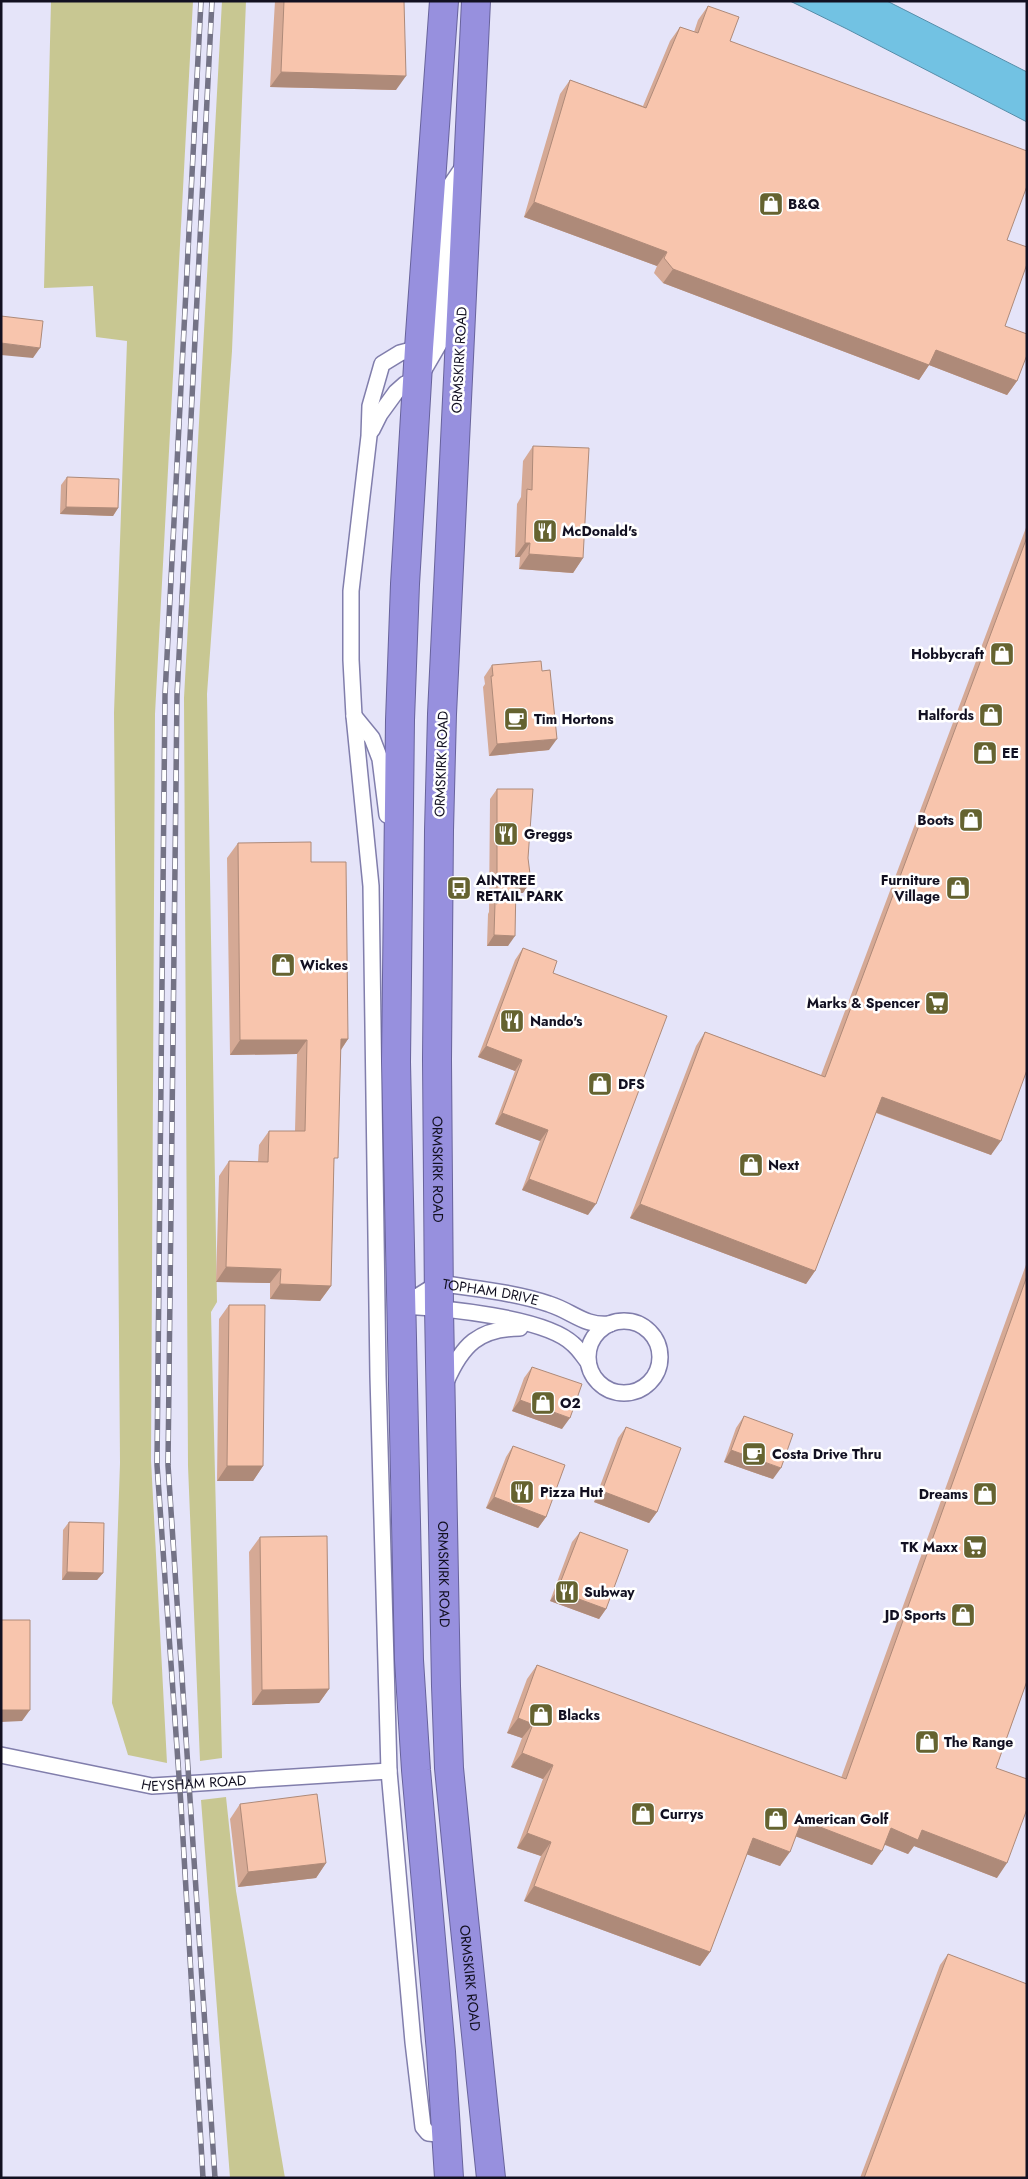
<svg xmlns="http://www.w3.org/2000/svg" width="1028" height="2179" font-family="Jost,sans-serif">
	<rect width="100%" height="100%" fill="#e5e4f9"/>
	<!-- green -->
	<path fill="#c8c792" d="M 51,1 L 193,1 L 155,714 L 151,1460 L 167,1763 L 128,1755 L 112,1703 L 120,1463 L 114,713 L 127,341 L 96,337 L 93,286 L 44,288 Z
		M 222,1 L 246,1 L 232,351 L 207,694 L 217,1302 L 211,1312 L 222,1758 L 200,1761 L 188,1466 L 184,698 Z
		M 226,1797 L 236,1891 L 285,2178 L 230,2178 L 201,1800 Z"/>
	<!-- water -->
	<path fill="#72c2e3" stroke="#558da9" d="M 790,1 L 887,1 L 1027,72 L 1027,122 L 847,29 Z"/>
	<g fill="none" stroke-linecap="round" stroke-linejoin="round">
		<defs>
			<g id="street">
				<path d="M 419,348 L 400,353 L 382,364 L 370,406 L 369,436 L 351,591 L 351,660 L 354,716 L 371,886 L 378,1376 L 389,1771 L 413,2042 L 423,2127 L 428,2133 L 447,2135"/>
				<path d="M 372,430 L 380,414 L 396,392 L 405,384 L 418,380 L 439,344 L 450,186 L 465,164"/>
				<path d="M 354,716 L 372,738 L 380,759 L 387,815"/>
				<path id="s1" d="M 402,1306 L 439,1283 C 475,1289 514,1292 549,1304 C 572,1311 585,1327 610,1324"/>
				<path d="M 402,1306 C 443,1308 545,1317 573,1344 C 579,1349 583,1356 588,1362"/>
				<circle cx="624" cy="1357" r="36"/>
				<path d="M 446,1382 C 462,1345 479,1328 520,1328"/>
				<path id="s2" d="M 1,1755 L 152,1786 L 389,1771"/>
			</g>
			<g id="highway">
				<path d="M 444,1 L 419,348 L 405,584 L 400,720 L 396,1062 L 409,1660 L 416,1770 L 441,2052 L 449,2178"/>
				<path id="s3" d="M 476,1 L 442,714 L 439,830 L 437,1060 L 439,1308 L 446,1686 L 449,1768 L 459,1871 L 491,2178"/>
			</g>
		</defs>
		<!-- street casing -->
		<use href="#street" stroke="#817eac" stroke-width="18"/>
		<!-- highway casing -->
		<use href="#highway" stroke="#68639c" stroke-width="30"/>
		<!-- street -->
		<use href="#street" stroke="#fff" stroke-width="15"/>
		<!-- highway -->
		<use href="#highway" stroke="#9790de" stroke-width="28"/>
		<defs>
			<path id="rail" d="M 201,1 L 165,695 L 157,1465 L 181,1805 L 203,2178
				M 212,1 L 177,696 L 168,1465 L 215,2178"/>
		</defs>
		<!-- rail casing -->
		<use href="#rail" stroke="#747386" stroke-width="5.5"/>
		<!-- rail -->
		<use href="#rail" stroke="#fff" stroke-width="4" stroke-dasharray="11" stroke-linecap="butt"/>
	</g>
	<!-- wall -->
	<path fill="#d5a995" d="M 275,1 L 404,1 L 396,90 L 270,87 Z
		M 708,6 L 730,41 L 1007,240 L 1005,326 L 1017,381 L 1007,395 L 929,365 L 919,380 L 663,283 L 654,273 L 657,266 L 524,217 L 560,94 L 570,80 L 643,106 L 670,41 L 680,27 L 694,32 L 698,20 Z
		M 533,446 L 583,558 L 573,573 L 519,569 L 520,557 L 515,557 L 517,504 L 521,497 L 523,461 Z
		M 67,477 L 118,508 L 113,516 L 60,514 L 61,485 Z
		M 1027,525 L 1027,1070 L 991,1155 L 876,1113 L 815,1271 L 806,1284 L 630,1218 L 696,1046 L 705,1032 L 821,1075 Z
		M 492,665 L 549,750 L 489,756 L 483,687 L 485,684 L 484,677 Z
		M 497,789 L 523,893 L 516,893 L 508,946 L 487,946 L 488,914 L 489,912 L 490,799 Z
		M 238,843 L 311,862 L 348,1039 L 341,1050 L 334,1163 L 331,1286 L 320,1301 L 270,1299 L 270,1283 L 216,1282 L 219,1176 L 229,1161 L 258,1162 L 259,1145 L 269,1131 L 295,1131 L 297,1054 L 230,1055 L 227,858 Z
		M 523,948 L 553,973 L 588,1215 L 522,1190 L 540,1141 L 495,1124 L 515,1071 L 478,1057 L 515,960 Z
		M 1027,1262 L 1027,1681 L 996,1768 L 997,1878 L 914,1846 L 908,1854 L 885,1845 L 872,1865 L 796,1836 L 780,1866 L 747,1854 L 710,1952 L 700,1966 L 524,1901 L 541,1856 L 517,1848 L 543,1779 L 511,1767 L 522,1738 L 507,1733 L 527,1679 L 537,1665 L 841,1778 Z
		M 229,1305 L 263,1466 L 253,1481 L 217,1481 L 219,1319 Z
		M 532,1367 L 562,1429 L 512,1411 L 524,1378 Z
		M 744,1416 L 773,1479 L 724,1462 L 736,1428 Z
		M 626,1427 L 657,1512 L 649,1523 L 594,1502 L 618,1438 Z
		M 513,1446 L 546,1517 L 538,1528 L 486,1508 L 506,1457 Z
		M 69,1522 L 103,1573 L 97,1580 L 62,1580 L 63,1530 Z
		M 580,1532 L 606,1609 L 599,1619 L 550,1601 L 572,1542 Z
		M 260,1537 L 329,1689 L 319,1703 L 252,1705 L 249,1552 Z
		M 240,1804 L 326,1863 L 316,1878 L 238,1887 L 230,1819 Z
		M 948,1954 L 1027,2178 L 860,2178 L 940,1965 Z"/>
	<!-- shaded-wall -->
	<path fill="#ae8a79" d="M 281,72 L 406,76 L 396,90 L 270,87 Z
		M 534,202 L 667,252 L 657,266 L 524,217 Z
		M 673,269 L 936,350 L 1017,381 L 1007,395 L 929,365 L 919,380 L 663,283 Z
		M 1,343 L 40,348 L 33,358 L 1,355 Z
		M 66,507 L 118,508 L 113,516 L 60,514 Z
		M 525,543 L 530,543 L 520,557 L 515,557 Z
		M 529,554 L 583,558 L 573,573 L 519,569 Z
		M 557,739 L 549,750 L 489,756 L 497,744 Z
		M 531,882 L 523,893 L 509,893 L 516,883 Z
		M 494,935 L 515,936 L 508,946 L 487,946 Z
		M 341,1039 L 348,1039 L 338,1054 Z
		M 240,1040 L 307,1040 L 297,1054 L 230,1055 Z
		M 486,1046 L 522,1060 L 515,1071 L 478,1057 Z
		M 882,1097 L 1001,1141 L 991,1155 L 872,1111 Z
		M 502,1113 L 548,1130 L 540,1141 L 495,1124 Z
		M 529,1179 L 596,1204 L 588,1215 L 522,1190 Z
		M 640,1204 L 815,1271 L 806,1284 L 630,1218 Z
		M 226,1267 L 281,1269 L 270,1283 L 216,1282 Z
		M 280,1284 L 331,1286 L 320,1301 L 270,1299 Z
		M 520,1400 L 570,1418 L 562,1429 L 512,1411 Z
		M 731,1450 L 781,1468 L 773,1479 L 724,1462 Z
		M 227,1466 L 263,1466 L 253,1481 L 217,1481 Z
		M 602,1491 L 657,1512 L 649,1523 L 594,1502 Z
		M 494,1497 L 546,1517 L 538,1528 L 486,1508 Z
		M 67,1572 L 103,1573 L 97,1580 L 62,1580 Z
		M 557,1591 L 606,1609 L 599,1619 L 550,1601 Z
		M 329,1689 L 319,1703 L 252,1705 L 262,1690 Z
		M 1,1710 L 30,1710 L 22,1721 L 1,1722 Z
		M 518,1718 L 533,1724 L 522,1738 L 507,1733 Z
		M 522,1753 L 553,1765 L 543,1779 L 511,1767 Z
		M 802,1820 L 882,1851 L 872,1865 L 792,1835 Z
		M 891,1828 L 922,1830 L 1007,1863 L 997,1878 L 914,1846 L 908,1854 L 881,1843 Z
		M 527,1833 L 551,1842 L 541,1856 L 517,1848 Z
		M 753,1838 L 790,1852 L 780,1866 L 743,1853 Z
		M 326,1863 L 316,1878 L 238,1887 L 248,1872 Z
		M 534,1886 L 710,1952 L 700,1966 L 524,1901 Z"/>
	<!-- building -->
	<path fill="#f8c5ad" stroke="#ae8a79" d="M 284,1 L 404,1 L 406,76 L 281,72 Z
		M 708,6 L 739,17 L 730,41 L 1027,151 L 1027,186 L 1007,240 L 1027,247 L 1027,264 L 1005,326 L 1027,334 L 1027,355 L 1017,381 L 936,350 L 929,365 L 673,269 L 664,258 L 667,252 L 534,202 L 570,80 L 646,108 L 680,27 L 698,33 Z
		M 1,316 L 43,321 L 40,348 L 1,343 Z
		M 533,446 L 589,448 L 583,558 L 529,554 L 530,543 L 525,543 L 527,489 L 532,490 Z
		M 67,477 L 119,479 L 118,508 L 66,507 Z
		M 1027,537 L 1027,1070 L 1001,1141 L 882,1097 L 815,1271 L 640,1204 L 705,1032 L 825,1077 Z
		M 541,661 L 542,671 L 550,670 L 557,739 L 497,744 L 491,676 L 493,676 L 492,665 Z
		M 497,789 L 533,789 L 528,858 L 531,882 L 516,883 L 515,936 L 494,935 L 495,903 L 497,904 Z
		M 311,842 L 311,862 L 346,862 L 348,1039 L 341,1039 L 338,1158 L 334,1158 L 331,1286 L 280,1284 L 281,1269 L 226,1267 L 229,1161 L 268,1162 L 269,1131 L 305,1131 L 307,1040 L 240,1040 L 238,843 Z
		M 523,948 L 557,961 L 553,973 L 667,1016 L 596,1204 L 529,1179 L 548,1130 L 502,1113 L 522,1060 L 486,1046 Z
		M 1027,1276 L 1027,1681 L 996,1768 L 1027,1779 L 1027,1809 L 1007,1863 L 922,1830 L 918,1840 L 891,1828 L 882,1851 L 802,1820 L 790,1852 L 753,1838 L 710,1952 L 534,1886 L 551,1842 L 527,1833 L 553,1765 L 522,1753 L 533,1724 L 518,1718 L 537,1665 L 846,1779 Z
		M 229,1305 L 265,1305 L 263,1466 L 227,1466 Z
		M 532,1367 L 582,1384 L 570,1418 L 520,1400 Z
		M 744,1416 L 793,1434 L 781,1468 L 731,1450 Z
		M 626,1427 L 681,1448 L 657,1512 L 602,1491 Z
		M 513,1446 L 565,1465 L 546,1517 L 494,1497 Z
		M 69,1522 L 104,1523 L 103,1573 L 67,1572 Z
		M 580,1532 L 628,1550 L 606,1609 L 557,1591 Z
		M 327,1536 L 329,1689 L 262,1690 L 260,1537 Z
		M 1,1620 L 30,1620 L 30,1710 L 1,1710 Z
		M 317,1794 L 326,1863 L 248,1872 L 240,1804 Z
		M 948,1954 L 1027,1984 L 1027,2178 L 864,2178 Z"/>
	<!-- icons -->
	<defs>
		<symbol id="shop-square" viewBox="-11 -11 22 22"><rect x="-9" y="-9" width="18" height="18" rx="4" fill="#656330" stroke="#fff"/><path d="M-5-2.5h2.3a2.7 3.5 0 0 1 5.4 0H5L5.5 6h-11ZM-1.5-2.5h3a1.5 2.3 0 0 0-3 0Z" fill="#fff"/></symbol>
		<symbol id="restaurant-square" viewBox="-11 -11 22 22"><rect x="-9" y="-9" width="18" height="18" rx="4" fill="#656330" stroke="#fff"/><path d="M-5-6h1v4h1v-4h1v4h1v-4h1v5L-1.5 .5V6h-2V.5L-5-1ZM5-6V6H3V1.5H1.5Q1.5-4 5-6Z" fill="#fff"/></symbol>
		<symbol id="cafe-square" viewBox="-11 -11 22 22"><rect x="-9" y="-9" width="18" height="18" rx="4" fill="#656330" stroke="#fff"/><path d="M-5.5-4.5H6V0H3Q3 3.5 0 3.5H-2.5Q-5.5 3.5-5.5 0ZM3-3.2v2h1.7v-2ZM-6 4.5H4V6H-6Z" fill="#fff"/></symbol>
		<symbol id="bus-square" viewBox="-11 -11 22 22"><rect x="-9" y="-9" width="18" height="18" rx="4" fill="#656330" stroke="#fff"/><path d="M-5-6H5V4H4V6H2V4H-2V6H-4V4H-5ZM-3.5-4V0h7V-4ZM-3.5 1.2v1.5H-2V1.2ZM2 1.2v1.5H3.5V1.2Z" fill="#fff"/></symbol>
		<symbol id="supermarket-square" viewBox="-11 -11 22 22"><rect x="-9" y="-9" width="18" height="18" rx="4" fill="#656330" stroke="#fff"/><path d="M-6-5.5h2.5l.6 2H6L4.5 2H-2.5L-4.4-4H-6ZM-1.5 3.2a1.3 1.3 0 1 0 .1 0ZM3 3.2a1.3 1.3 0 1 0 .1 0Z" fill="#fff"/></symbol>
	</defs>
	<g fill-rule="evenodd">
		<use href="#shop-square" x="757" y="190" width="28" height="28"/>
		<use href="#restaurant-square" x="531" y="517" width="28" height="28"/>
		<use href="#shop-square" x="988" y="640" width="28" height="28"/>
		<use href="#shop-square" x="977" y="701" width="28" height="28"/>
		<use href="#cafe-square" x="502" y="705" width="28" height="28"/>
		<use href="#shop-square" x="971" y="739" width="28" height="28"/>
		<use href="#shop-square" x="957" y="806" width="28" height="28"/>
		<use href="#restaurant-square" x="492" y="820" width="28" height="28"/>
		<use href="#bus-square" x="445" y="874" width="28" height="28"/>
		<use href="#shop-square" x="944" y="874" width="28" height="28"/>
		<use href="#shop-square" x="269" y="951" width="28" height="28"/>
		<use href="#supermarket-square" x="923" y="989" width="28" height="28"/>
		<use href="#restaurant-square" x="498" y="1007" width="28" height="28"/>
		<use href="#shop-square" x="586" y="1070" width="28" height="28"/>
		<use href="#shop-square" x="737" y="1151" width="28" height="28"/>
		<use href="#shop-square" x="529" y="1389" width="28" height="28"/>
		<use href="#cafe-square" x="740" y="1440" width="28" height="28"/>
		<use href="#restaurant-square" x="508" y="1478" width="28" height="28"/>
		<use href="#shop-square" x="971" y="1480" width="28" height="28"/>
		<use href="#supermarket-square" x="961" y="1533" width="28" height="28"/>
		<use href="#restaurant-square" x="553" y="1578" width="28" height="28"/>
		<use href="#shop-square" x="949" y="1601" width="28" height="28"/>
		<use href="#shop-square" x="527" y="1701" width="28" height="28"/>
		<use href="#shop-square" x="913" y="1728" width="28" height="28"/>
		<use href="#shop-square" x="629" y="1800" width="28" height="28"/>
		<use href="#shop-square" x="762" y="1805" width="28" height="28"/>
	</g>
	<g text-anchor="middle" stroke-width="5" stroke-linejoin="round" paint-order="stroke">
		<!-- poi labels -->
		<g font-size="14" font-weight="bold" fill="#121021" stroke="#fff" text-anchor="start">
			<text x="788" y="209">B&amp;Q</text>
			<text x="562" y="536">McDonald's</text>
			<text x="984" y="659" text-anchor="end">Hobbycraft</text>
			<text x="974" y="720" text-anchor="end">Halfords</text>
			<text x="534" y="724">Tim Hortons</text>
			<text x="1002" y="758">EE</text>
			<text x="954" y="825" text-anchor="end">Boots</text>
			<text x="524" y="839">Greggs</text>
			<text x="476" y="885">AINTREE<tspan x="476" dy="16">RETAIL PARK</tspan></text>
			<text x="940" y="885" text-anchor="end">Furniture<tspan x="940" dy="16">Village</tspan></text>
			<text x="300" y="970">Wickes</text>
			<text x="920" y="1008" text-anchor="end">Marks &amp; Spencer</text>
			<text x="530" y="1026">Nando's</text>
			<text x="618" y="1089">DFS</text>
			<text x="768" y="1170">Next</text>
			<text x="560" y="1408">O2</text>
			<text x="772" y="1459">Costa Drive Thru</text>
			<text x="540" y="1497">Pizza Hut</text>
			<text x="968" y="1499" text-anchor="end">Dreams</text>
			<text x="958" y="1552" text-anchor="end">TK Maxx</text>
			<text x="584" y="1597">Subway</text>
			<text x="946" y="1620" text-anchor="end">JD Sports</text>
			<text x="558" y="1720">Blacks</text>
			<text x="944" y="1747">The Range</text>
			<text x="660" y="1819">Currys</text>
			<text x="794" y="1824">American Golf</text>
		</g>
		<!-- street labels -->
		<g font-size="14" fill="#121021" stroke="#fff">
			<text transform="translate(459 360) rotate(-87)" y="5">ORMSKIRK ROAD</text>
			<text transform="translate(441 764) rotate(-88)" y="5">ORMSKIRK ROAD</text>
			<text dy="5" stroke="none"><textPath href="#s3" startOffset="1169">ORMSKIRK ROAD</textPath></text>
			<text dy="5" stroke="none"><textPath href="#s1" startOffset="96">TOPHAM DRIVE</textPath></text>
			<text dy="5" stroke="none"><textPath href="#s3" startOffset="1574">ORMSKIRK ROAD</textPath></text>
			<text dy="5" stroke="none"><textPath href="#s2" startOffset="196">HEYSHAM ROAD</textPath></text>
			<text dy="5" stroke="none"><textPath href="#s3" startOffset="1979">ORMSKIRK ROAD</textPath></text>
		</g>
	</g>
	<!-- border -->
	<rect width="1028" height="2179" fill="none" stroke="#121021" stroke-width="5"/>
</svg>
